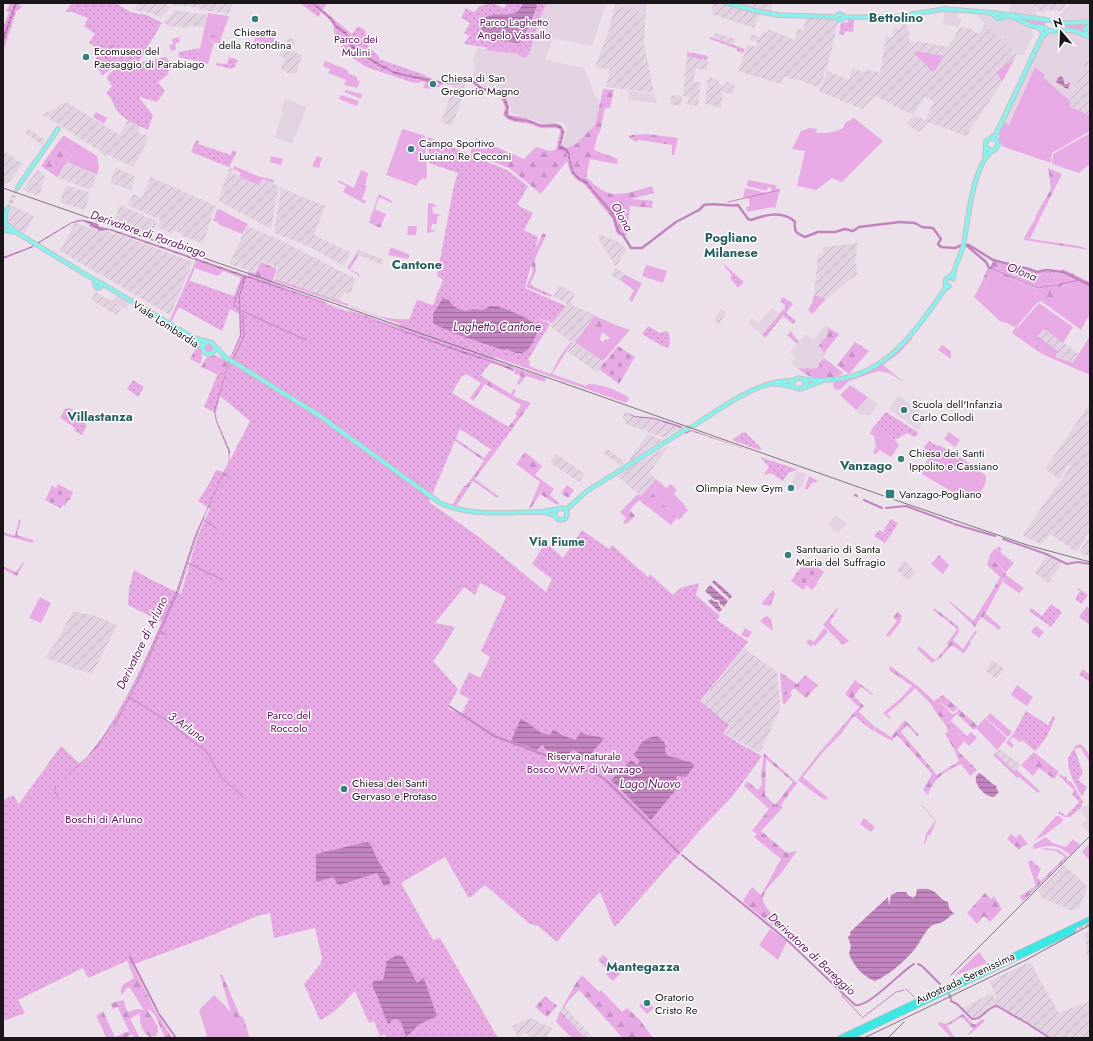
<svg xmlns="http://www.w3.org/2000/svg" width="1093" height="1041" font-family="Jost,sans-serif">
	<defs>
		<pattern id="industrial-furrows" width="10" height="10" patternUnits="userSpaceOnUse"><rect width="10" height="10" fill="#e3d2e1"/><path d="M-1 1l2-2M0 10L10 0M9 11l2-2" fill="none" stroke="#c2b3c0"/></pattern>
		<pattern id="forest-firs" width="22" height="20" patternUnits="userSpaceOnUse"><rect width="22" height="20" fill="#e8aae5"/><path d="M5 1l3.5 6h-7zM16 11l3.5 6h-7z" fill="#c691c4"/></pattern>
		<pattern id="cemetery-stones" width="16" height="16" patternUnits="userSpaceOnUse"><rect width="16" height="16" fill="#e8aae5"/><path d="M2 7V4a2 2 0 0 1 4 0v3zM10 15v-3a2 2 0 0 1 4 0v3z" fill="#c691c4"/></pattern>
		<pattern id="park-dots" width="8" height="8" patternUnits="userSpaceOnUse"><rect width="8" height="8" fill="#e8aae5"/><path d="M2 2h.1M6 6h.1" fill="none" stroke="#c691c4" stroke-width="1.8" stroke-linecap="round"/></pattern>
		<pattern id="water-rules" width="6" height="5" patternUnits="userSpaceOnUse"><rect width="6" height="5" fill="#c184bf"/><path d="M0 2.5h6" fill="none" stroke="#9c6b9a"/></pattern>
	</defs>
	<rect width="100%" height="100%" fill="#ece1eb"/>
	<!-- built -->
	<path fill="#e3d2e1" d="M 547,3 L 606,3 L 592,46 L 553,38 L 545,60 L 584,68 L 596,98 L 600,99 L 595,125 L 576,144 L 570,147 L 563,145 L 567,129 L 564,123 L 558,121 L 548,124 L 543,123 L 512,113 L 510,112 L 511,108 L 504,93 L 495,88 L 484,87 L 472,76 L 476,63 L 473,62 L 477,48 L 519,54 Z
		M 615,3 L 647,3 L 646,13 L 615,5 Z
		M 1011,3 L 1026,3 L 1039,8 L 1034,17 L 1008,13 Z
		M 1073,3 L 1090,3 L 1090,19 L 1062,19 L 1059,16 L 1066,8 Z
		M 944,9 L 959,10 L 957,18 L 962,20 L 958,27 L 943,24 Z
		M 978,14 L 988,15 L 996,23 L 1000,23 L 1002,19 L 1007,17 L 1030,29 L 1031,28 L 1033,35 L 1028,47 L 1025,50 L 1025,54 L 1022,55 L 1019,55 L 977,16 Z
		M 1070,31 L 1090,38 L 1090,50 L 1070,101 L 1044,78 L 1009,125 L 1003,122 L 1039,41 L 1047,33 Z
		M 629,91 L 654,94 L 657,103 L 628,100 Z
		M 285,99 L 307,107 L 292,144 L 273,137 L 273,135 L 275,136 L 283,112 L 281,111 Z
		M 117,294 L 130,301 L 126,309 L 112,302 Z
		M 772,308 L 779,313 L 762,335 L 748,323 L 752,318 L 758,324 Z
		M 826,325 L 840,334 L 825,352 L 826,354 L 823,357 L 844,373 L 839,376 L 816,378 L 803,373 L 791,363 L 796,357 L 790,352 L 806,334 L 813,340 Z
		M 898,395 L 927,417 L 918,430 L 889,409 Z
		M 868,397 L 878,405 L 870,415 L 861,415 L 856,410 Z
		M 796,471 L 806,474 L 802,487 L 796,490 L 794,489 L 791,485 Z
		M 835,515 L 847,523 L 842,529 L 839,532 L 835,531 L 828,525 Z
		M 1090,800 L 1090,834 L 1081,825 L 1087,819 L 1079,811 L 1084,806 L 1088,806 Z"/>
	<!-- industrial -->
	<path fill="url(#industrial-furrows)" d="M 139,3 L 164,3 L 171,7 L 161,18 L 153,14 L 134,10 Z
		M 171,3 L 233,3 L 229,14 L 203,10 L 188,6 L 176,6 Z
		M 713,3 L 723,3 L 760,13 L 754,28 L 712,14 Z
		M 730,3 L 772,3 L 770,14 Z
		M 1026,3 L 1063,3 L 1066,5 L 1060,11 L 1046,10 L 1044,13 L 1038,10 L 1039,8 Z
		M 615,5 L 646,13 L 644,44 L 654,93 L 606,87 L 610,70 L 595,67 L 608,33 Z
		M 173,10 L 207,15 L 204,27 L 190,26 L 189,28 L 168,26 L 163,22 L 164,21 L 169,18 L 169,15 L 172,15 Z
		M 806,18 L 839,18 L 828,65 L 819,88 L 797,79 L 797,81 L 785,76 L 781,84 L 738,71 L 748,44 L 756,47 L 758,43 L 750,39 L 752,34 L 760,38 L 763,31 L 767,33 L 768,29 L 795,40 L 797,29 L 803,30 Z
		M 902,24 L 908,25 L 907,31 L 910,32 L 909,42 L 916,43 L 917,41 L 948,47 L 960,27 L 966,29 L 967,27 L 979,34 L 985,24 L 1017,53 L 1015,58 L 996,72 L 1002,82 L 966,136 L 928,122 L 919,132 L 906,124 L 915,115 L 925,120 L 934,102 L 925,97 L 913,115 L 875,96 L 862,109 L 819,91 L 828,71 L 849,80 L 852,68 L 865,72 L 866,69 L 880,73 L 886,36 L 893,37 L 894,28 L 900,29 Z
		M 716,33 L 735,39 L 734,45 L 713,38 Z
		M 288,38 L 296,40 L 294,46 L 292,45 L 290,49 L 302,55 L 296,74 L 288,73 L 281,69 L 285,58 L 279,56 Z
		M 1090,50 L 1090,115 L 1070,107 L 1069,103 Z
		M 687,52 L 708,56 L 707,70 L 696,68 L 693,81 L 701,83 L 698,99 L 699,99 L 698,106 L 687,104 L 689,97 L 683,96 Z
		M 708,77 L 719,80 L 718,84 L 725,86 L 726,82 L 734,84 L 733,94 L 723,92 L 721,108 L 705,104 Z
		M 464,83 L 465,85 L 459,107 L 452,126 L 441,122 L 454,85 Z
		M 672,95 L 682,96 L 681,106 L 670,104 Z
		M 66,102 L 120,135 L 128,120 L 141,126 L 138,132 L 148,136 L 144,148 L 133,167 L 110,156 L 108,155 L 108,153 L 104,156 L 100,151 L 43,115 Z
		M 28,129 L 45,140 L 42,145 L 25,133 Z
		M 3,151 L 23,164 L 8,183 L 3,182 Z
		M 67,162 L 95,175 L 96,179 L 93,187 L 88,189 L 57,177 Z
		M 116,168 L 135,176 L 135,178 L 131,190 L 110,183 Z
		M 230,168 L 233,169 L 231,172 L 259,185 L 262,179 L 279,186 L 271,229 L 219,201 L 222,189 Z
		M 38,170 L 45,176 L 39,196 L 22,190 Z
		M 151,177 L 216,206 L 203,243 L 181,236 L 182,234 L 173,230 L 172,234 L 158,227 L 160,220 L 128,205 L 133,194 L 142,198 Z
		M 66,185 L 87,192 L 89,194 L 89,197 L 85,210 L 60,202 Z
		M 281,188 L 325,206 L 314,235 L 351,253 L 344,266 L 310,247 L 274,233 L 274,230 Z
		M 120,205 L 156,221 L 157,223 L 152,235 L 142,232 L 142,230 L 114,221 Z
		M 13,206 L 34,216 L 24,234 L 11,225 L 8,221 L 7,217 Z
		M 75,223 L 104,232 L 106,231 L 121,235 L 193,262 L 170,315 L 60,251 Z
		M 247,226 L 278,239 L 356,279 L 350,293 L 344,292 L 339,302 L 275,279 L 278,268 L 261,261 L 254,272 L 229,264 Z
		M 599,235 L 602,235 L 619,242 L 626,249 L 616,267 L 598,238 Z
		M 858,243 L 855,264 L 857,265 L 857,274 L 826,299 L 814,295 L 818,254 L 822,254 L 823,253 L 823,247 Z
		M 358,250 L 384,260 L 382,265 L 356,254 Z
		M 615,268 L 626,274 L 621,281 L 611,275 Z
		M 559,285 L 575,294 L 571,302 L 571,305 L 596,315 L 575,342 L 605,362 L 597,372 L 567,351 L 572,343 L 550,326 L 567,304 L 553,296 Z
		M 95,292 L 122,307 L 117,315 L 91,300 Z
		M 721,309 L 726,312 L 719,324 L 714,320 Z
		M 1044,329 L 1079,354 L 1073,363 L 1055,357 L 1038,336 Z
		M 1090,403 L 1090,531 L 1078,550 L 1075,551 L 1050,534 L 1044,541 L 1041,544 L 1038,543 L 1022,535 L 1071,466 L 1069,465 L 1059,479 L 1045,469 Z
		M 624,413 L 634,417 L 654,419 L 681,428 L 664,438 L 626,424 L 623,418 Z
		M 648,434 L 662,440 L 631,461 L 629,459 Z
		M 668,446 L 669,446 L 649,473 L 656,479 L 641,496 L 615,475 Z
		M 607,449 L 625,462 L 621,466 L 603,453 Z
		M 556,454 L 585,474 L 579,482 L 550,462 Z
		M 1090,536 L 1090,556 L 1081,554 L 1081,549 Z
		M 1046,556 L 1061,563 L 1060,567 L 1048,583 L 1035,573 Z
		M 904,560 L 916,573 L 908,581 L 897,570 Z
		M 73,611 L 96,616 L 116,625 L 117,626 L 92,674 L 45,658 L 57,641 Z
		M 744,648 L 777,672 L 780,704 L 779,712 L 761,750 L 757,752 L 723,732 L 700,702 Z
		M 992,660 L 1004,669 L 996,679 L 986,671 Z
		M 1000,749 L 1021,765 L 1017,770 L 1016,769 L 1014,771 L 996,753 Z
		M 1064,865 L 1088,887 L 1079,908 L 1075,910 L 1070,910 L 1050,901 L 1042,898 L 1039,891 Z
		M 1090,931 L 1090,959 L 1087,956 L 1085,934 Z
		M 1030,962 L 1059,1013 L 1090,1001 L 1090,1038 L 1052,1038 L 997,1006 L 990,1007 L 979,1017 L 974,1018 L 970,1017 L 963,1008 L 992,993 L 995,999 L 997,998 L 989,981 Z
		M 565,1007 L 593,1038 L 585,1038 L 560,1011 Z
		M 530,1018 L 552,1028 L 547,1038 L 529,1038 L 527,1033 L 518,1038 L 512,1026 Z"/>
	<!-- green -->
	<path fill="#e8aae5" d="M 208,13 L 229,16 L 221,38 L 209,35 L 208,40 L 214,43 L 208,64 L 197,61 Z
		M 1013,16 L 1038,20 L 1046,23 L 1045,26 L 1032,25 Z
		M 1090,23 L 1086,34 L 1060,29 L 1059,28 L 1063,24 Z
		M 179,37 L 180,42 L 175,44 L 176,49 L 171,51 L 169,45 L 173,44 L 172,39 Z
		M 487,47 L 525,53 L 529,54 L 524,58 L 519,56 L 519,54 L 486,50 Z
		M 915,51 L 944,56 L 936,69 L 933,72 L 914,53 Z
		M 1015,58 L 1002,82 L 996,72 Z
		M 325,61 L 348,70 L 348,73 L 357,77 L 357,80 L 360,81 L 357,88 L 344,85 L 346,80 L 328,73 L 330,69 L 323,66 Z
		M 1035,67 L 1045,75 L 1044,78 L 1070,101 L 1070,107 L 1090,115 L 1090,131 L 1052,153 L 1051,163 L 1004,147 C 995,140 1000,131 1003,122 L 1009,125 Z
		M 341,95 L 359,101 L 357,106 L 339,99 Z
		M 96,112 L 107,118 L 104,124 L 93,117 Z
		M 854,118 L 883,141 L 842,182 L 832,178 L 816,190 L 797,186 L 805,151 L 792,149 L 801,131 L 805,130 L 809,128 L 817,129 L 816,133 L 829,133 L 839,130 L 843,128 L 845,123 Z
		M 404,129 L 425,136 L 427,175 L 426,180 L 422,178 L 417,184 L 417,186 L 386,175 L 402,130 Z
		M 1090,133 L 1090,164 L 1079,173 L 1052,164 L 1053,154 Z
		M 63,136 L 65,136 L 97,156 L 99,167 L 97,175 L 67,162 L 71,155 L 56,145 Z
		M 271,156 L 283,159 L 281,165 L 270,162 Z
		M 317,156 L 322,158 L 319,168 L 312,166 Z
		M 234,166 L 258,176 L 274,180 L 273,183 L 262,179 L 259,185 L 239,176 L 241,173 L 233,169 Z
		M 361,170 L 368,173 L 365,185 L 367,186 L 362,199 L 366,201 L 365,204 L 343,192 L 346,186 L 338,182 L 338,180 L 354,188 Z
		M 748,180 L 780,186 L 776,186 L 776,188 L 779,189 L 771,192 L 771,188 L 768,187 L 767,191 L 747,186 Z
		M 745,188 L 767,193 L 780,190 L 775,209 L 773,207 L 747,212 L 746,207 L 750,206 L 748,197 L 743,198 Z
		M 379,194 L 392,201 L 391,203 L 384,199 L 379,198 L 370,223 L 369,222 Z
		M 428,203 L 435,204 L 434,205 L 438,207 L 432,207 L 433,213 L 442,215 L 438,216 L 438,218 L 437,218 L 437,224 L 432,224 L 431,230 L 437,231 L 427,233 Z
		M 219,209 L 248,224 L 242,234 L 218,224 L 218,222 L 213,221 L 217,210 Z
		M 376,212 L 383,216 L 379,225 L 373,222 Z
		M 1032,224 L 1037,224 L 1030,239 L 1024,238 Z
		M 408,226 L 417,226 L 416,235 L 407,235 Z
		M 391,247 L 410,255 L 408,259 L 388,255 Z
		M 356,254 L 359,255 L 350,269 L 359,274 L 359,279 L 358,275 L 347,268 Z
		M 196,260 L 243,277 L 231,304 L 241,278 L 223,271 L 218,276 L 194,268 L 194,271 L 181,297 L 182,306 L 178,309 L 171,322 L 170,320 L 171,317 Z
		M 1001,263 L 1038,275 L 1045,273 L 1058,273 L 1066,275 L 1074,281 L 1062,282 L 1038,288 L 996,269 Z
		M 646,265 L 667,271 L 663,283 L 642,276 Z
		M 994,272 L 1035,290 L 1037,303 L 1016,327 C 1004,325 990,306 981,298 C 980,289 989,279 994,272 Z
		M 625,275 L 642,283 L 632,302 L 629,299 L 634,290 L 621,281 Z
		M 275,279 L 348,304 L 349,305 L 348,306 L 274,281 Z
		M 1077,283 L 1087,284 L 1090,286 L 1090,314 L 1081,330 L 1041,301 L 1043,300 L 1047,302 L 1049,298 L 1055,295 L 1057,288 L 1068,285 L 1070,287 Z
		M 287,288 L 326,302 L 325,305 L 286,291 Z
		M 814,295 L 826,299 L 821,304 L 813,314 L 808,310 L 812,303 Z
		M 416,303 L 426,325 L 526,363 L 528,360 L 530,361 L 529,366 L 550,374 L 552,372 L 559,358 L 571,342 L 572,343 L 552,374 L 586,386 L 588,384 C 602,384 617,390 629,398 L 626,403 L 351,307 L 351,306 C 371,314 389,321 410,319 Z
		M 1039,303 L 1073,327 L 1063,343 L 1044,329 L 1038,336 L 1058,351 L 1055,357 L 1073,363 L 1090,336 L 1090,375 L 1042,354 L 1044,351 L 1018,330 L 1018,327 Z
		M 588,325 L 602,332 L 600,340 L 603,342 L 605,339 L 608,340 L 610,338 L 607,336 L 610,331 L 612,332 L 616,325 L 630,330 L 603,361 L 575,342 Z
		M 791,331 L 793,333 L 792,334 L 799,341 L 797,344 L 787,335 Z
		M 911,337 L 912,339 L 898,354 L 883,365 L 905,383 L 889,373 L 878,371 L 849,381 L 840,390 L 834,389 L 833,385 L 835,381 L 875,367 L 896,353 Z
		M204 348a5 5 0 1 1 10 0a5 5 0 1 1-10 0Z
		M 850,385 L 868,397 L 856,410 L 840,395 Z
		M 872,429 C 880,429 890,429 891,439 L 895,440 L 899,445 L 891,457 L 879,450 L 876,454 L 873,453 L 876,447 L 874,436 L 870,434 Z
		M 949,432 L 960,440 L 955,447 L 944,439 Z
		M 939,445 L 956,454 L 985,475 C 989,483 981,492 974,498 C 961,499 934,481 922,474 L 925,468 L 924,465 Z
		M 809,476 L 818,481 L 816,483 L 813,482 L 807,490 L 803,487 L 805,488 Z
		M 660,482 L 666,488 L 671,484 L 677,490 L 674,494 L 684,504 L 684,505 L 688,510 L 679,520 L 651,492 Z
		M 999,546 L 1002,549 L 1000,552 L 1014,563 L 1006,572 L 992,559 L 998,551 L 996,549 Z
		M 1006,575 L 1024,588 L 1019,593 L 1003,582 Z
		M 811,578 L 818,583 L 812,590 L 806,585 Z
		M 40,597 L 51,603 L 41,623 L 29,618 Z
		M 948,600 L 974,621 L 972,624 L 950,603 Z
		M 986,614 L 1001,627 L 999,630 L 983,618 Z
		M 766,616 L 771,619 L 773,631 L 760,621 Z
		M 1036,626 L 1044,632 L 1039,638 L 1031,632 Z
		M 745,628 L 752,632 L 748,638 L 741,635 Z
		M 824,628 L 828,632 L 815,646 L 813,644 L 811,647 L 806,642 L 809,639 L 814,642 Z
		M 1017,685 L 1033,697 L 1027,706 L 1011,695 Z
		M 790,693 L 792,695 L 785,704 L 783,704 L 782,696 Z
		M 990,713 L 1012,732 L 1008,737 L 986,718 Z
		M 985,718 L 1007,738 L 997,750 L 976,728 Z
		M 950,720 L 967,736 L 971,732 L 977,738 L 969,746 L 949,725 Z
		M 1014,733 L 1023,741 L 1020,742 L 1013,737 L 1009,741 L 1014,745 L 1012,748 L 1006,743 Z
		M 921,805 L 922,805 L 936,821 L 930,836 L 928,835 L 925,844 L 924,843 L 926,834 L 935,821 Z
		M 1056,816 L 1059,816 L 1063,819 L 1063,821 L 1045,835 L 1035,840 Z
		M 864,818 L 875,827 L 871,832 L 860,824 Z
		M 1046,837 L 1052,843 L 1066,847 L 1073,839 L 1080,845 L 1070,855 C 1056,843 1049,845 1033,849 L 1033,845 Z
		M 1090,843 L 1090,861 L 1082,852 L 1083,850 Z
		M 770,929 L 787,941 L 778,960 L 759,945 Z
		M 979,952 L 987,963 L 954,976 Z
		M 214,995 L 227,1008 L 249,1035 L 247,1038 L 203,1038 L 207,1036 L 199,1010 Z
		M 646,999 L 654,1008 L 647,1014 L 639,1006 Z"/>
	<!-- forest -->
	<path fill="url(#forest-firs)" fill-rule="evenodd" d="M 209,34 L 221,38 L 220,44 L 208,40 Z
		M 603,89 L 614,90 L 610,108 L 605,108 L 600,132 L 598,134 L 594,150 L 618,159 L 617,164 L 590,159 L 586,177 C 592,183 600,190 609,193 C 621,197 640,189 652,186 L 654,193 L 631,199 L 653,201 L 652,208 L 630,206 L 627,235 L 619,236 L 616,232 L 612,218 L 583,183 C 573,181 569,170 567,161 L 541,194 L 509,168 L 470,153 L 476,138 L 524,159 L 536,147 L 549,151 L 570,147 L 576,144 L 595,125 Z
		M 345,90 L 362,94 L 361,99 L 345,92 Z
		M 647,134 L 678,138 L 674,155 L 672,155 L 672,145 L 639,140 L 636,142 L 628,137 L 632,135 Z
		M 56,145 L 71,155 L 57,177 L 41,166 Z
		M 1048,168 L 1062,174 L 1037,224 L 1032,224 L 1036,218 L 1035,217 L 1051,189 Z
		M 507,171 L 519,179 L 505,188 L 532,255 L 543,233 L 546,235 L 535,259 L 536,271 L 530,285 L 552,295 L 551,297 L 526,287 L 533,271 L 530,260 L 494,206 Z
		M 374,209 L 386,214 L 380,228 L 370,223 ZM 376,213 L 383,216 L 379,225 L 373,222 Z
		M 1024,238 L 1079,246 L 1090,250 L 1024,240 Z
		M 996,261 L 1001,263 L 996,270 L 1017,279 L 1016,279 L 1017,280 L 1038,289 L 1059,284 L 1062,282 L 1074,280 L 1066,275 L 1059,273 L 1047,273 L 1035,275 L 1027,271 L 1007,266 L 1007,264 L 1029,270 L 1035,273 L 1046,271 L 1058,273 L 1063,269 L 1090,282 L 1090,284 L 1077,283 L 1072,287 C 1060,281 1059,290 1053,297 L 1049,298 L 1048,302 L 1043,300 L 1037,303 L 1036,302 L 1035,290 L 994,272 C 989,279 980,289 981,298 L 1007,322 L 1005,323 L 1002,321 L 1001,322 L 974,297 L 982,282 L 987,269 L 991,269 Z
		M 261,262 L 277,269 L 272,282 L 287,288 L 282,298 L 247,278 L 249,271 L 255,273 Z
		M 349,310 L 370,317 L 546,378 L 545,382 L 526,376 L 519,385 L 517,383 L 521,376 L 514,373 L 515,369 L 503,365 L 502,366 L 489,363 L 480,375 L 511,394 L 514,389 L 516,390 L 513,396 L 531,403 L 504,440 L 501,439 L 502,435 L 517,416 L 515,414 L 521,405 L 485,384 L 473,401 L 470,398 L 481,383 L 466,374 L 464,376 L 355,316 L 349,312 Z
		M 595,316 L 616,325 L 612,332 L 610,331 L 607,336 C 602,331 594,329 588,325 Z
		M 1018,327 L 1018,330 L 1044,351 L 1042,354 L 1012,333 L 1015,328 Z
		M 828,328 L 839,334 L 824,353 L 819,345 L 827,336 Z
		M 855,342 L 869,351 L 849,374 L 837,365 Z
		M 198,344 C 203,351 203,356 200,364 L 190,359 Z
		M 942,345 L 951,351 L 951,359 L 938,350 Z
		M 212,355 L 227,360 L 231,364 L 222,395 L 219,371 L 217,374 L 201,367 L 206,358 Z
		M 824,358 L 843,373 C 836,379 817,379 809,376 C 805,374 801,371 798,368 L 800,368 L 805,369 L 807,367 L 809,369 L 817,368 L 820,366 L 819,364 Z
		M 455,438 L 484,458 L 490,450 L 491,451 L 500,442 L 502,443 L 475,479 L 498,496 L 497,498 L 473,481 L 455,508 L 451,507 L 464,486 L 466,486 L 484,461 L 454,440 Z
		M 525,452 L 542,466 L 535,475 L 554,489 L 550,495 L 559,503 L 558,505 L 540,494 L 530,509 L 529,508 L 540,482 L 516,464 Z
		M 656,479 L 660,482 L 651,492 L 677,518 L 671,525 L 639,500 L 630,510 L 635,516 L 626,524 L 623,523 L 626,518 L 620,512 L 638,494 L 641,496 Z
		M 567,485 L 574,490 L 568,498 L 561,493 Z
		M 19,519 L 21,520 L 17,535 L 33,540 L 33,543 L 3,535 L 3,532 L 15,536 Z
		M 995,548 L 998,551 L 992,559 L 1006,573 L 1005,577 L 983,618 L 981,617 L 975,627 L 972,624 C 980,608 992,593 1000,577 L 987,565 L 990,555 Z
		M 939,555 L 949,565 L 943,574 L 931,564 Z
		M 23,562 L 24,563 L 17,576 L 3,569 L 3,566 L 16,572 Z
		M 837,608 L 838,609 L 830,622 L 833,626 L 849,641 L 843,645 L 823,625 Z
		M 934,608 L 958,626 L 959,632 L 953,640 L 963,649 L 975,631 L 977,632 L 970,642 L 971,643 L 965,652 L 963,653 L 952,645 L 939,659 L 932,663 L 917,649 L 919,646 L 935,660 L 936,660 L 948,645 L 947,643 L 957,630 L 955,627 L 933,610 Z
		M 898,611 L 902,616 L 900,623 L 889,637 L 886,635 L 897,621 L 893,618 Z
		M 890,666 L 919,687 L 934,701 L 943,695 L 958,708 L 953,712 L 939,701 L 952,714 L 956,713 L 959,709 L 978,726 L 974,730 L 957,714 L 949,722 L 949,725 L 964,741 L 963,743 L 957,749 L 958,751 L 977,770 L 970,776 L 961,764 C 944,772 935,777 928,795 L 923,790 L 932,774 L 897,735 L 892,741 L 874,731 L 876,727 L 891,737 L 905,720 L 919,735 L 917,736 L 907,725 L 901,732 L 937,775 L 959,761 L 954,749 L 945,734 L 948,731 L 946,726 L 933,708 L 931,704 L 915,688 L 901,702 L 887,714 L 891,718 L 890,719 L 883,713 L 900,699 L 912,686 L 889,670 Z
		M 780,672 L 797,684 L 805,675 L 818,685 L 806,698 L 794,688 L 790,693 L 782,696 Z
		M 855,680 L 873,694 L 872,695 L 861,687 L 854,696 L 864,706 L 859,712 L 875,727 L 873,731 L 854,716 L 841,734 L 824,751 L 803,777 L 828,798 L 826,800 L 821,798 L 798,780 L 818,754 L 859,707 L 845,694 Z
		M 1034,752 L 1059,772 L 1054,779 L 1039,768 L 1033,776 L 1021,765 Z
		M 764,753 L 797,783 L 781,805 L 783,807 L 761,831 L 787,853 L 797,851 L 782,872 L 766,890 L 763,897 L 763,901 L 766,907 L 782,926 L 786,929 L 781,932 L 743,902 L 747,894 L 752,887 L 761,895 L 781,859 L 754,837 L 757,834 L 752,831 L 769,809 L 744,786 L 747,781 L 758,790 L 762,785 L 761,774 ZM 766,759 L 793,782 L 775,805 L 765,795 Z
		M 996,753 L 1014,771 L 1016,769 L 1040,791 L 1038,793 L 1019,777 L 1017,778 L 993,755 Z
		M 1011,834 L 1016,838 L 1020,834 L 1028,844 L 1022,847 L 1019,850 L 1007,839 Z
		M 1046,848 L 1059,850 L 1068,857 L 1023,901 L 1020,896 L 1036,886 L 1028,862 L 1031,860 L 1041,869 L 1037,877 L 1041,881 L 1065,857 L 1056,851 L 1041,849 Z
		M 985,893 L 991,899 L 994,896 L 1002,909 L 990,922 L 984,916 L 977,924 L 967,913 Z
		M 129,958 L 153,1007 L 172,1038 L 165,1038 L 155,1015 L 149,1009 L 148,1011 C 152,1018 162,1028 156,1036 L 150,1037 C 141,1031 140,1023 140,1013 L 130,1019 L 140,1038 L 134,1038 L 132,1034 L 125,1038 L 107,1038 L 96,1016 L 103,1011 L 115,1037 L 129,1031 L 118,1008 L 117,1007 L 113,1009 L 111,1005 L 111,1003 L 123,1000 C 126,1003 124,1009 129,1012 L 137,1009 L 144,1010 L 130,988 L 127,988 L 122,995 C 117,985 128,982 134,978 L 128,963 Z
		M 222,974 L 240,1016 L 243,1017 L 249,1035 L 231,1013 L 220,975 Z
		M 582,975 L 599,992 L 601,990 L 622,1012 L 627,1008 L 640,1020 L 653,1038 L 622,1038 L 614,1028 L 579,990 L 569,1000 L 563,1010 L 562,1008 L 576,983 Z
		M 560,1011 L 585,1038 L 572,1038 L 556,1022 Z
		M 963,1014 L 973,1024 L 976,1024 L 982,1019 L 985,1021 L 969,1035 L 968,1034 L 973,1029 L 962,1017 L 947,1026 L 955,1038 L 952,1038 L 938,1024 L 940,1022 L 946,1024 Z"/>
	<!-- cemetery -->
	<path fill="url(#cemetery-stones)" d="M 618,346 L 635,357 L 619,384 L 599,369 Z
		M 58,484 L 73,492 L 70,500 L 68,500 L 65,506 L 63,505 L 60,508 L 45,500 L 52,486 L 56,488 Z
		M 807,559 L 824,572 L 817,582 L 811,578 L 803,590 L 791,581 Z
		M 545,996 L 557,1006 L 547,1017 L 535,1007 Z"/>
	<!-- park -->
	<path fill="url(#park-dots)" fill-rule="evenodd" d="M 10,3 L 20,3 L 19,5 L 22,6 L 19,10 L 17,10 L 3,51 L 3,23 L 5,24 L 9,12 L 6,11 Z
		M 72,3 L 115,3 L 133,13 L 147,15 L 162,23 L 138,63 L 166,57 L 174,68 L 167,72 L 169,74 L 158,82 L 165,91 L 157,102 L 140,97 L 139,98 L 153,115 L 148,130 C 137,125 122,119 116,109 C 112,102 112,98 106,93 L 112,86 L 107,79 C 108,70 120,68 127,65 L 112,68 L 102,76 L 94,62 C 100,52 101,50 89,43 L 95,34 L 84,26 L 88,18 L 72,12 L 65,12 Z
		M 300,3 L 327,3 L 318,17 Z
		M 492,3 L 504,8 L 507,3 L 547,3 L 541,15 L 529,54 L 464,44 L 469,36 L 464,33 L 470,23 L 461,18 L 466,8 L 473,12 L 477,10 L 479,6 Z
		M 324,11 L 352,34 L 358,26 L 365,30 L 369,48 L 378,55 L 379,59 L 425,75 C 432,81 448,83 457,82 C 462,81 465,78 469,78 C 476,78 477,84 482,87 C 485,89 490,88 494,89 C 508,92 509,103 509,115 L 523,117 L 541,124 L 555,123 L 561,125 L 565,131 L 562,145 L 569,149 L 571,157 L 568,160 L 566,152 L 558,151 L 556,149 L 560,132 L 559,129 C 553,127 548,129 542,128 C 538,128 534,125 530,124 C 519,121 511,125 503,115 L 505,108 C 504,105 502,98 499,96 C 490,88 481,96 473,83 L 468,83 L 454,85 L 444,84 L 434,89 L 423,88 L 426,81 L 414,83 L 366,67 L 344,52 L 341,47 L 343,45 L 337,38 L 335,39 L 333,36 C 338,27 329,19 323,14 Z
		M 848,19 L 854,19 L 853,32 L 845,31 L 844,35 L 839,34 L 841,23 L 848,22 Z
		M 266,30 L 277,33 L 269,52 L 251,46 L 256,36 L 261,36 L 262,35 L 265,35 Z
		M 710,37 L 745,49 L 743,53 L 737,51 L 737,49 L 710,39 Z
		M 200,48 L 197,61 L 178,57 L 179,52 Z
		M 688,52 L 707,56 L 706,60 L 687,56 Z
		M 229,57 L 238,60 L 234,68 L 231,69 L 216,65 L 216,63 L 227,64 Z
		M 428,137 L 507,170 L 528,186 L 517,205 L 533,213 L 524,230 L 538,237 L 525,288 L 566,306 L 552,323 L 536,317 L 550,324 L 526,363 L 509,357 L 508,359 L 497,354 L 479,378 L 466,369 L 452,393 L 512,429 L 495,452 L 460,429 L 429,502 L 479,537 L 546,592 L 552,579 L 532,564 L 546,542 L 563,558 L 582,530 L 609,549 L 612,545 L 648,577 L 650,574 L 673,595 L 680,588 L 699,583 L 696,595 L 720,616 L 717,620 L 748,642 L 700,701 L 729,725 L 723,733 L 740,744 L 762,756 L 760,759 L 732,797 L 703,827 L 616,926 L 614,926 L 600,892 L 590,902 L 557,942 L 538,926 L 530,924 L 485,885 L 471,897 L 468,897 L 445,857 L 401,883 L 433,940 L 440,938 L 498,1038 L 387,1038 L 385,1034 L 380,1037 L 374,1021 L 369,1023 L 355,991 C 344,1002 335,1014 320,1020 L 304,984 L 321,963 L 322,958 L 315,928 L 274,938 L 270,913 L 257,916 L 210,936 L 132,965 L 129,960 L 88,978 L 83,968 L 18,1000 L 25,1013 L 3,1021 L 3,801 L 10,796 L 11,797 L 13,795 L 19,804 L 61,746 L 80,764 C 118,726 140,670 162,622 L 128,605 L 129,588 L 134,570 C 149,579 165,586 181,594 L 198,535 L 210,509 L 198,501 L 209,484 L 216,470 L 224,472 L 250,421 L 220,396 L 216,413 L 204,407 L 219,371 L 224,374 L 240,335 L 239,314 L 230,309 L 222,331 L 177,306 L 189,280 L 193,282 L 203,285 L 234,296 L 243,275 L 398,329 L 401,322 L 407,325 L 417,300 L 433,305 L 443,280 L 437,276 L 454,185 L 458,173 L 429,163 ZM 480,583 L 506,597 L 481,651 L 490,657 L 480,678 L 469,672 L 459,693 L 469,699 L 461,715 L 450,709 L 448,710 L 449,708 L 448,707 L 458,689 L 433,661 L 442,649 L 455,627 L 435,623 L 464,587 L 475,595 Z
		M 196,140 L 199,141 L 198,144 L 231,155 L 232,150 L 237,152 L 229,167 L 191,152 Z
		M 725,265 L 744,282 L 738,288 L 730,278 L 732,275 L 724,266 Z
		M 783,297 L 793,304 L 786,313 L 796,321 L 793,324 L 783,316 L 765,338 L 762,335 L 786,306 L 780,301 Z
		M 648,326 L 660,333 L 666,331 L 669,333 L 670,339 L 669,348 L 662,346 L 642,334 Z
		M 133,380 L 144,387 L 138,397 L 127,389 Z
		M 70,408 L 85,422 L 85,423 L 87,425 L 82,435 L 75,431 L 74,427 L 60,418 L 65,409 Z
		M 886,412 L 919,433 L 914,437 L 907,433 L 897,439 L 891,439 L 891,436 C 886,429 880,430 872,429 Z
		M 745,432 L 762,449 L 760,450 L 732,440 L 742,433 Z
		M 929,441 L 955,455 L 965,463 L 960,469 L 938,456 L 929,454 L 923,449 Z
		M 760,457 L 796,469 L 797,470 L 788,473 L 783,481 L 771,473 L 765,475 L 764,474 L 769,467 Z
		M 891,519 L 898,523 L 890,536 L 883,531 Z
		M 879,530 L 890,536 L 885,543 L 874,536 Z
		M 1078,588 L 1088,595 L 1081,604 L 1075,599 L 1080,591 L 1077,589 Z
		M 773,590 L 775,593 L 771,606 L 763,605 L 762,603 Z
		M 1051,604 L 1062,612 L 1051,627 L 1029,611 L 1031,608 L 1042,616 Z
		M 1087,606 L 1090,610 L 1090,625 L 1079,617 Z
		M 1083,669 L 1090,675 L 1090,682 L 1079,675 Z
		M 1026,711 L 1048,725 L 1053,716 L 1055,718 C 1049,732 1047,739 1035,751 L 1014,733 Z
		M 1080,744 C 1088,750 1090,755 1090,765 C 1088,757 1084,755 1081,748 L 1076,748 L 1075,750 L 1083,773 L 1078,780 L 1087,787 L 1082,796 C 1076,787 1067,770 1068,759 C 1069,755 1074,749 1076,745 Z
		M 1060,774 L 1064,777 L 1066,776 L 1067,780 L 1072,783 L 1083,802 L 1081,808 L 1070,817 L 1064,817 L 1058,813 L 1059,811 L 1066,816 L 1079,802 L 1078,800 L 1072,795 L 1074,790 L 1059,776 Z
		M 603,955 L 622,972 L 613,981 L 606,974 L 609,971 L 598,960 Z"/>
	<!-- water -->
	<path fill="url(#water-rules)" d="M 15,3 L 17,3 L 3,43 L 3,37 Z
		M 311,3 L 313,3 L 321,9 L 332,18 L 336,25 L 346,32 L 354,46 L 358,50 L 375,61 L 393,71 L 404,74 L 449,83 L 459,82 L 471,79 L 483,88 L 494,90 L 503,94 L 509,107 L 507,114 C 514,120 521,118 529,120 C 534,122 539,125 545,125 C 551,125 555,123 561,126 L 564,132 L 560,146 L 568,149 L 573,171 L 580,178 L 586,180 L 595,192 L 594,193 L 586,184 L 579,180 L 572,173 L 567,152 L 558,149 L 562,132 L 560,128 C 554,126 549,127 543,127 C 538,127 533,123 528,122 C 518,120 512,123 504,114 L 507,108 L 500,94 L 494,92 L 481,90 L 472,82 L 469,81 L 459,84 L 447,84 L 398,75 L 379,66 L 352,49 L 345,34 L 336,28 L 330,19 Z
		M 523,3 L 535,3 L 537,6 L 528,28 L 519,43 L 494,40 L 492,36 L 481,30 L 480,25 L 483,22 L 484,19 C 495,8 515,24 523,3 Z
		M 1061,76 L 1063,78 L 1065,85 L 1070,82 L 1068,89 L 1065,88 L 1063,86 L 1056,82 L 1058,78 Z
		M 78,220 L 85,220 L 98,224 L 99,227 L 111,229 L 346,310 L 246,277 L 240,296 L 241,336 L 230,359 L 215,411 L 217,421 L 230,451 L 229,461 L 224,473 L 230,477 L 223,475 L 196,535 L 178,590 L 138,677 L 109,729 L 97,747 L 80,764 L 56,785 L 55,791 L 60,802 L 55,793 L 55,786 L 88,756 L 100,741 L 112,723 L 138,676 L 176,592 L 195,535 L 228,463 L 229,456 L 228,450 L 216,421 L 214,411 L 230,358 L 240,336 L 239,296 L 244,277 L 109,230 L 101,231 L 97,230 L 98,229 L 89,226 L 90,224 L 82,221 L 72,223 L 31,248 L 3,259 L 3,257 L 30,247 L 70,223 Z
		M 443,298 L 449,300 C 451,305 460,311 466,311 C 469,311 472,309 475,309 C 478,309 480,310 482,310 C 486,309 488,306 493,306 C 503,306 534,321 540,328 C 532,340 530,361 509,350 L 508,349 L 504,350 L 497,348 L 456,334 L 436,325 L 433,323 L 433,314 Z
		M 349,312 L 514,369 L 513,371 L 495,363 L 463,353 Z
		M 624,412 L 635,416 L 655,418 L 681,426 L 683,430 L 681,428 L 654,419 L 634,417 Z
		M 691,430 L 697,432 L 757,453 L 691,431 L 685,434 L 684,433 Z
		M 714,580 L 731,595 L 732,596 L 730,599 L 712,582 Z
		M 710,585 L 728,601 L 724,607 L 720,604 L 719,600 L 715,600 L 705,591 Z
		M 711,599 L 715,602 L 718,602 L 719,606 L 722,609 L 720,612 L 719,612 L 708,601 Z
		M 521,719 C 529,722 536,731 542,733 C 545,734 547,734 549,735 L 551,735 L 552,731 L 554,730 L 562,735 L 575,740 L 581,732 C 589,738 597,734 604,739 L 590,755 L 589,761 L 576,751 L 573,750 L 570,752 L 566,761 L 545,749 L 543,745 L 541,746 L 537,750 L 511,741 L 520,720 Z
		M 657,736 L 664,742 L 666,746 L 665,748 L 666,755 L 692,763 L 694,766 L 686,777 L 677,776 L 676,778 L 679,783 L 677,788 L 651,820 L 611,780 L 631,760 L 637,765 L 640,761 L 634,755 C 641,743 643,738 657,736 Z
		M 979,773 C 986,776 990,784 997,786 L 996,788 L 999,792 L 994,797 C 985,797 974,785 976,776 Z
		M 367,842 L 371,845 L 377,859 L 390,880 L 390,884 L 384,886 L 377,873 L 339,885 L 337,884 L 334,877 L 316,882 L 316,854 Z
		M 917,889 C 921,889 927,888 931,890 C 938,893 940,900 948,902 L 949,908 L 954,914 C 950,915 948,919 944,921 C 939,924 934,923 930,927 C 923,934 920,943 914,950 C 904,962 889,975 875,981 C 862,976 854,966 849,954 L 851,946 L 848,937 L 851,934 L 850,932 L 888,897 L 889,906 L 891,895 L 897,892 L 906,892 L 908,895 L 913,898 L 916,895 Z
		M 397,955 L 402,956 C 408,965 412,974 417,983 L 423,978 L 424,979 L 437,1016 L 418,1025 L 406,1037 L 401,1022 L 397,1019 L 392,1020 L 390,1023 L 388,1024 L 372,984 L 374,981 L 383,980 L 387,961 Z"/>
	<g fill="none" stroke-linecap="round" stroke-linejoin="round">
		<!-- stream -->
		<path stroke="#c184bf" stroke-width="1" d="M 105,53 L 114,45
			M 100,54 L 105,56 L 112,63
			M 728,202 L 780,190
			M 991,268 L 1038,288 L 1081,280
			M 239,309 L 234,305 L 243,276
			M 242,311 L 306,340
			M 233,360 L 244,336 L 243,315
			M 204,520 L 217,529
			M 188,563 L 223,580
			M 161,632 L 167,635
			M 129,697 L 169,722 L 201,748 L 203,748 L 210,757 L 221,777 L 243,797
			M 114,726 L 140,677 L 179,590 L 197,534 L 204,518
			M 906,989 L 914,997
			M 843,994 L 842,996 L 861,1016
			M 862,1018 L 896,992 L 904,990"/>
		<!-- canal -->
		<path stroke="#c184bf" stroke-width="2" d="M 855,495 L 857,496
			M 864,500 L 882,508
			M 886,508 L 906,506 L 952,523
			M 954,524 L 995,536
			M 1003,539 L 1046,554 L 1067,564 L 1078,562 L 1090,564
			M 449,706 L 494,736 L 598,775 L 606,780
			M 607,781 L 652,826
			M 653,827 L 679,853
			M 682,855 L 700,870
			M 701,870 L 787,940 L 855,1005 C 869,1008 901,971 914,964
			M 130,957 L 158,1012
			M 918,964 L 922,966 L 940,984
			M 949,994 L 951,999
			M 951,1001 L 957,1004 L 972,1019 C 983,1020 986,1007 997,1006 L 1030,1025
			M 159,1014 L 176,1038
			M 1031,1026 L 1050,1038"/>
		<!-- river -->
		<path stroke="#c184bf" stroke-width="2.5" d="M 421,79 L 434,81
			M 593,191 L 613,214 L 618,231 L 623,235 L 631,248 L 642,248 L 676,222 L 699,210 L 704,205 C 716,202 727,207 738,205 L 748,219 L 751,220 C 765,215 783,210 795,222 C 794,232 796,233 805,237 L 818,232 L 835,232 L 845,229 L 853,231 L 859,227 L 900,222 L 915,223 L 922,227 L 933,228 L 941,239 L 938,244 L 941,247 L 955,248 L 962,245 L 969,245 L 993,260 L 1029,269 L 1037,272 L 1046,270 L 1063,272 L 1090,285
			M 966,245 L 986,262 L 989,268 L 991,268 L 995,261"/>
		<!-- major-tunnel -->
		<path stroke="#ccc2cc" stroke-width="3.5" stroke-dasharray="3.5 2" stroke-linecap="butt" d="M 8,208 L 18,187"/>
		<!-- highway-tunnel -->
		<path stroke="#ccc2cc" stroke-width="4.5" stroke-dasharray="4.5 2" stroke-linecap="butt" d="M 1073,931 L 1090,923"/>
		<defs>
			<path id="major" d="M 727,3 L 756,11 L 778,15 L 837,17
				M 989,13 L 993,14 L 997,19 L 1004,17 L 1010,16 L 1030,25
				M 1000,14 L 1012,15 L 1037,19
				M837 17a3 3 0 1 1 6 0a3 3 0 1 1-6 0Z
				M 843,17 L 895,17 L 944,9 L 997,13
				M 1035,18 L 1054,21 L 1058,24 L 1058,28 L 1056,31 L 1048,31 L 1042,37
				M 1057,23 L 1090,22
				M 1039,26 L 1047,29
				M 1056,31 L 1072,30 L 1090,37
				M 1087,35 L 1085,29 L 1090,25
				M 991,138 L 996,134 L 999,128 L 1043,34 L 1040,28 L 1029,25
				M 985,157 L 986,141 L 991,138 L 997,140 L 998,145 L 995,150 L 990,150 L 986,148
				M 18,187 L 58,129
				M 5,223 L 5,214 L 8,208
				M 6,224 L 19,234 L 98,282
				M 3,230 L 15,232
				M 953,279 C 953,268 960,257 963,247 C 968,222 972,167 992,151
				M95 285a3 3 0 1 1 6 0a3 3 0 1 1-6 0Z
				M 101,283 L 194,338 L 209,342
				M 945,289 L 946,279 L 953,274
				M 193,339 L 199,343 L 203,349
				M203 348a6 6 0 1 1 12 0a6 6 0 1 1-12 0Z
				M 216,347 L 225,357 L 317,414 L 440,503 C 471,517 506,512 540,512 L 548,513 L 555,516
				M 803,379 C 810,380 815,380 822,380 C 883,381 913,334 945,289 L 949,286
				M 775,384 L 784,385 L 793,387
				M 804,387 L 806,383 L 803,379 L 798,378 L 794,380 L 792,384 L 793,387 L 800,389 L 820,382
				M 693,426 C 717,411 742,392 769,384 C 777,381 786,381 794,380
				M555 514a6 6 0 1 1 12 0a6 6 0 1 1-12 0Z
				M 564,509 L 568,508 L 587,491 L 688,428
				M 545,511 L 558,509"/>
			<path id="highway" d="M 840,1038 L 1090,919
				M 849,1038 L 1073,931"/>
		</defs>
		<!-- major casing -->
		<use href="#major" stroke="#c3c2c3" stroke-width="5.5"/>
		<!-- highway casing -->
		<use href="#highway" stroke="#c3c2c3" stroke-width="6"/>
		<!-- major -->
		<use href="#major" stroke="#8af0ef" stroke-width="3.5"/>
		<!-- highway -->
		<use href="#highway" stroke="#3ce6e4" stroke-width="4.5"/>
		<!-- rail -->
		<path stroke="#7d767d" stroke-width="1" d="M 3,188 L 583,390 L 901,502 L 1027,545 L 1090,562
			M 951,975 L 1090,836
			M 864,1038 L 1026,960 L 1090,925
			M 888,1038 L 904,1022"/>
	</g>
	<!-- markers -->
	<g fill="#357e7d" stroke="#fff" stroke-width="1.5">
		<circle cx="255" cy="19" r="4"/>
		<circle cx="86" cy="57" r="4"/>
		<circle cx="433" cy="84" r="4"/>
		<circle cx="411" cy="149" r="4"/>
		<circle cx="904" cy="410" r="4"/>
		<circle cx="901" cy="459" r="4"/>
		<circle cx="791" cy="488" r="4"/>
		<rect x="885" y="489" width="10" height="10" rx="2"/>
		<circle cx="788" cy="555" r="4"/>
		<circle cx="344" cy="789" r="4"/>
		<circle cx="647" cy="1003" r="4"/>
	</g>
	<g text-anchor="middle" stroke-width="3" stroke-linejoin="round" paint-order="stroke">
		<!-- park labels -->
		<g font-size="11" fill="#590e59" stroke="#fff">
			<text x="514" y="26">Parco Laghetto<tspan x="514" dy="13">Angelo Vassallo</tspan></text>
			<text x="356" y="43">Parco dei<tspan x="356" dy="13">Mulini</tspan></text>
			<text x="289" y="719">Parco del<tspan x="289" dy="13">Roccolo</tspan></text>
			<text x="584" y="760">Riserva naturale<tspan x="584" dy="13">Bosco WWF di Vanzago</tspan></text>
			<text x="104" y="823">Boschi di Arluno</text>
		</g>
		<!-- poi labels -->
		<g font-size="11" fill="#191519" stroke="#fff" text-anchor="start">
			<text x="255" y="36" text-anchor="middle">Chiesetta<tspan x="255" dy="13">della Rotondina</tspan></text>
			<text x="94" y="55">Ecomuseo del<tspan x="94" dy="13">Paesaggio di Parabiago</tspan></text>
			<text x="441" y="82">Chiesa di San<tspan x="441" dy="13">Gregorio Magno</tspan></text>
			<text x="419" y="147">Campo Sportivo<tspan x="419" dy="13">Luciano Re Cecconi</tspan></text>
			<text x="912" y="408">Scuola dell'Infanzia<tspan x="912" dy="13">Carlo Collodi</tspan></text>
			<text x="909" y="457">Chiesa dei Santi<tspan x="909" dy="13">Ippolito e Cassiano</tspan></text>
			<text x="783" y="492" text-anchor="end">Olimpia New Gym</text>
			<text x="899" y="498">Vanzago-Pogliano</text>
			<text x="796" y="553">Santuario di Santa<tspan x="796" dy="13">Maria del Suffragio</tspan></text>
			<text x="352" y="787">Chiesa dei Santi<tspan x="352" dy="13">Gervaso e Protaso</tspan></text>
			<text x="655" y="1001">Oratorio<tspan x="655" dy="13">Cristo Re</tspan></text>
		</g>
		<!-- street labels -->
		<g font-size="11" fill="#191519" stroke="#fff">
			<text transform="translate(166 324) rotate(33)" y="4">Viale Lombardia</text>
			<text transform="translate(965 978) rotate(-25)" y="4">Autostrada Serenissima</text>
		</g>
		<!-- water labels -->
		<g font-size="12" font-style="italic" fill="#631a63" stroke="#fff">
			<text transform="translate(622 217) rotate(60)" y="4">Olona</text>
			<text transform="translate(148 234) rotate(19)" y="4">Derivatore di Parabiago</text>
			<text transform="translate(1022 272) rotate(22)" y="4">Olona</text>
			<text x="497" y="331">Laghetto Cantone</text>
			<text transform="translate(142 643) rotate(-64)" y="4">Derivatore di Arluno</text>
			<text transform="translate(187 727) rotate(36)" y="4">3 Arluno</text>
			<text x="650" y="788">Lago Nuovo</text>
			<text transform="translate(812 954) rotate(43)" y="4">Derivatore di Bareggio</text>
		</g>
		<!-- neighbourhood labels -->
		<g font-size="12" font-weight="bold" fill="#276160" stroke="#fff">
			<text x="557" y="546">Via Fiume</text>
		</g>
		<!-- quarter labels -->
		<g font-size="13" font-weight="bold" fill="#276160" stroke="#fff">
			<text x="896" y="22">Bettolino</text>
			<text x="731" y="242">Pogliano<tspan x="731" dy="15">Milanese</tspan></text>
			<text x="417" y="269">Cantone</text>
			<text x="100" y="421">Villastanza</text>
			<text x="866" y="470">Vanzago</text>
			<text x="643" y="971">Mantegazza</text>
		</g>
	</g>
	<!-- border -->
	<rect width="1093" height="1041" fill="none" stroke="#191519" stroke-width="8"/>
	<!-- north arrow -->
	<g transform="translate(1061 32) rotate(341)" stroke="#ffffff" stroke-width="3" paint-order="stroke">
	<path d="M0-3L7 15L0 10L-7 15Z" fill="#191519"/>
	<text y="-6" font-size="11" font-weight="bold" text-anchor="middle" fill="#191519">N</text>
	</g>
</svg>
